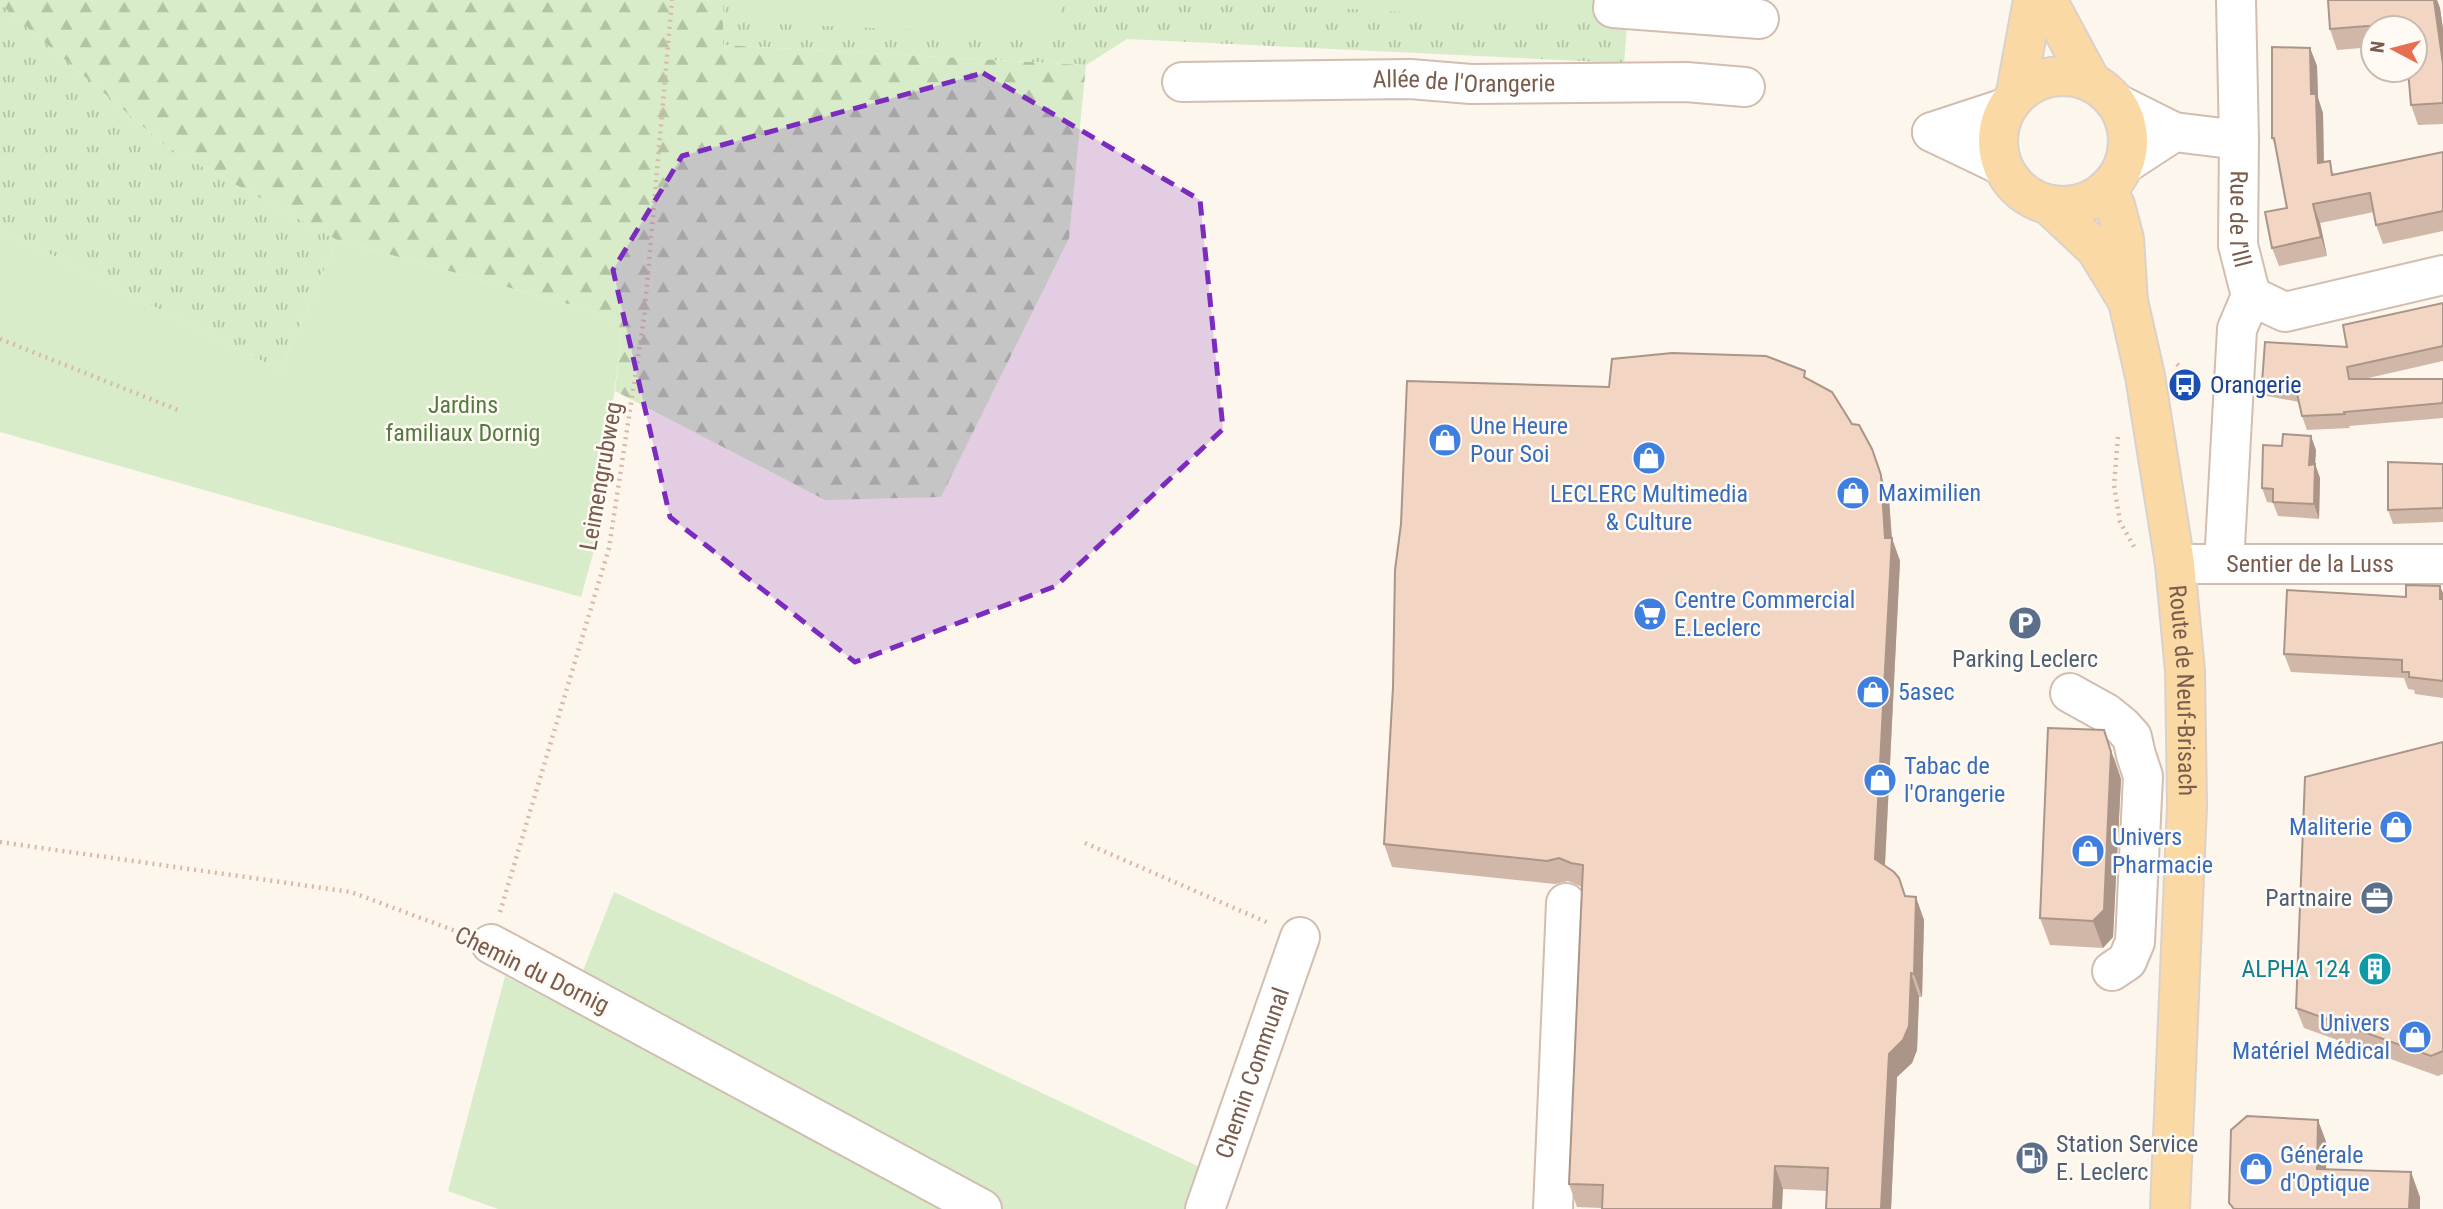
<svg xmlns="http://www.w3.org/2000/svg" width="2443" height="1209" font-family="'Roboto Condensed',sans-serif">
	<defs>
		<pattern id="grass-tufts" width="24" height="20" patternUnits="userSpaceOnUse" patternTransform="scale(1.75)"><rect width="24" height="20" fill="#d8ecc9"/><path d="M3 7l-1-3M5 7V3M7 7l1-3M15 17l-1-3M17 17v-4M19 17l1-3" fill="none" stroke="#b4c2a5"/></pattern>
		<pattern id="forest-firs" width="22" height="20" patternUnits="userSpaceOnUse" patternTransform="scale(1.75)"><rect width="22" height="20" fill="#d8ecc9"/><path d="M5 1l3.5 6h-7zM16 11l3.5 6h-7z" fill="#b4c2a5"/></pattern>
	</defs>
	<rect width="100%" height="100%" fill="#fdf6ec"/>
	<!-- grass -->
	<path fill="url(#grass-tufts)" d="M 723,0 L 1629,0 L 1624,63 L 1127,39 L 1086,65 L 723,45 Z
		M 0,4 L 167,147 L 337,240 L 280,370 L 0,229 Z"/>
	<!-- forest -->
	<path fill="url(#forest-firs)" d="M 0,0 L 723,0 L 723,45 L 1086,65 L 1069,238 L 941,497 L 825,500 L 615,391 L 622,332 L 607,315 L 337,240 L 167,147 L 0,4 Z"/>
	<!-- garden -->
	<path fill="#d8ecc9" d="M 758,0 L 1062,0 L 1060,36 L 757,23 Z
		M 1180,0 L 1593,0 L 1592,22 Z
		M 0,229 L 280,370 L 337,240 L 607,315 L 622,332 L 594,550 L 581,597 L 0,432 Z
		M 614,892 L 1202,1168 L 1187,1209 L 498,1209 L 448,1191 L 505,976 L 568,1009 Z"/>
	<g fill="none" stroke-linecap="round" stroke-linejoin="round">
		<defs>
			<g id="minor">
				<path d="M 1614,0 L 1613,8 L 1759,19"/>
				<path id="s1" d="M 2236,0 L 2239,140 L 2238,245 L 2251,296"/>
				<path id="s2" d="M 1182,82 L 1410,79 L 1471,84 L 1686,82 L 1745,87"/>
				<path d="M 2118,104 L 2174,132 L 2239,140"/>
				<path d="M 1932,132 L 2005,108"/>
				<path d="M 1932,132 L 2001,165"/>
				<path d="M 2125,164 L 2174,132"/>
				<path d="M 2251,296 L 2285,312 L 2443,275"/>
				<path id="s3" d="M 2175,564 L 2443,564"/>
				<path d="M 2224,564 L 2237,329 L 2251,296"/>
				<path d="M 2070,693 L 2106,713 L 2122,726 L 2132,737 L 2136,755 L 2143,776 L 2135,942 L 2127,961 L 2112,971"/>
				<path d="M 491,944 L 982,1209"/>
				<path id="s4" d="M 1205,1209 L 1300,937"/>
				<path d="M 1553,1209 L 1566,903"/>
			</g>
			<g id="major">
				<path d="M 2047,0 L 2090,80"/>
				<circle cx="2063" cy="141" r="65"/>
				<path d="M 2016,93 L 2033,0"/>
				<path id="s5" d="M 2106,191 L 2115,205 L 2124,239 L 2128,301 L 2145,376 L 2175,564 L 2185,671 L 2187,806 L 2170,1209"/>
				<path d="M 2050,206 L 2096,249 L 2126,298"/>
			</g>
		</defs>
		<!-- minor casing -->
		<use href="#minor" stroke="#d1beb0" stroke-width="42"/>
		<!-- major casing -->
		<use href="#major" stroke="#dad1cd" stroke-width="42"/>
		<!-- path -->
		<path stroke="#d9b8a5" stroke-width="4.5" stroke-dasharray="2 5" stroke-linecap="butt" d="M 0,339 L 178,410
			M 2177,364 L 2198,389
			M 2118,437 L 2114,485 L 2120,522 L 2136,550
			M 0,842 L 351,892 L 461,933
			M 1085,843 L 1271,924
			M 500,912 L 609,548 L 644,318 L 672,0"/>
		<!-- minor -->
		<use href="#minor" stroke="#fff" stroke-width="38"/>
		<!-- major -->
		<use href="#major" stroke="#fbd9a5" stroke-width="38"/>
	</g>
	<!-- wall -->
	<path fill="#d1b7a8" d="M 2328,0 L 2437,0 L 2440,8 L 2443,29 L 2443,124 L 2418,125 L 2411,105 L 2415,28 L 2373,28 L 2373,47 L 2337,50 L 2330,29 Z
		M 2310,48 L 2317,66 L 2318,98 L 2323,113 L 2324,162 L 2334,174 L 2443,152 L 2443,231 L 2383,244 L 2376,225 L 2374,212 L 2320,223 L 2327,256 L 2279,266 L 2272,248 L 2287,208 L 2277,151 L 2272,138 Z
		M 2443,303 L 2443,361 L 2364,379 L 2443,379 L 2443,418 L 2349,426 L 2350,428 L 2307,430 L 2302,416 L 2299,402 L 2267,396 L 2262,383 L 2347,347 Z
		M 1808,379 L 1889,498 L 1891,538 L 1900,561 L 1885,866 L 1905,896 L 1924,920 L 1922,997 L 1919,997 L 1917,1050 L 1912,1063 L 1897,1077 L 1891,1209 L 1826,1209 L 1827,1191 L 1783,1189 L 1602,1208 L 1577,1207 L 1569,1184 L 1582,887 L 1568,881 L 1555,884 L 1392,867 L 1384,844 L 1609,387 Z
		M 2316,450 L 2315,464 L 2320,478 L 2319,519 L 2278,516 L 2273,503 L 2267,502 L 2262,488 Z
		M 2443,464 L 2443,522 L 2393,524 L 2388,510 Z
		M 2443,593 L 2443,698 L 2415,694 L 2414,690 L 2408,689 L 2404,678 L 2291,672 L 2284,654 L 2406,597 Z
		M 2443,742 L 2443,1074 L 2438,1076 L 2304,1028 L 2296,1008 Z
		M 2114,757 L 2121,779 L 2113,937 L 2103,948 L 2050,945 L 2040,918 Z"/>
	<!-- shaded-wall -->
	<path fill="#aa9588" d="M 2434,0 L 2437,0 L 2440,8 L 2443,29 L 2443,64 Z
		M 2310,48 L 2317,66 L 2318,98 L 2323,113 L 2324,181 L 2318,163 L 2311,94 Z
		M 2313,204 L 2320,223 L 2327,256 L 2321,237 Z
		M 2311,436 L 2316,450 L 2314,479 L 2309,465 Z
		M 1872,449 L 1889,498 L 1892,539 L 1892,538 L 1900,561 L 1884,882 L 1875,859 L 1885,538 Z
		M 2315,464 L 2320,478 L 2319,519 L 2314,504 Z
		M 2440,586 L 2443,593 L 2443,608 L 2440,599 Z
		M 2104,730 L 2121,779 L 2113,937 L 2103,948 L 2093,921 Z
		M 1916,897 L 1924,920 L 1922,997 L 1914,974 Z
		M 1911,973 L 1919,997 L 1917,1050 L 1912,1063 L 1897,1077 L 1891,1209 L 1881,1209 L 1889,1054 Z
		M 2318,1120 L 2327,1144 L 2325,1194 L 2317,1169 Z
		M 1775,1166 L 1783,1189 L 1782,1209 L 1773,1209 Z
		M 2411,1172 L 2420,1197 L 2420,1209 L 2409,1209 Z"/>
	<!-- building -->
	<path fill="#f3d5c3" stroke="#aa9588" stroke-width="2" d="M 2328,0 L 2434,0 L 2443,64 L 2443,103 L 2411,105 L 2408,70 L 2415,70 L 2415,28 L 2405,28 L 2405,23 L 2330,29 Z
		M 2272,47 L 2310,48 L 2311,94 L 2316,94 L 2318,163 L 2330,161 L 2332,175 L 2443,152 L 2443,211 L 2376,225 L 2370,193 L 2313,204 L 2321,237 L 2272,248 L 2265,212 L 2287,208 L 2274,138 L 2272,138 Z
		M 2443,303 L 2443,346 L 2347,367 L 2349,379 L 2443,379 L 2443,403 L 2344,412 L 2345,414 L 2302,416 L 2296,389 L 2262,383 L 2265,342 L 2347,347 L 2343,325 Z
		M 1672,353 L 1766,356 L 1805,371 L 1804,377 L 1832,392 L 1852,424 L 1859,425 L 1872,449 L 1881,475 L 1885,538 L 1892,538 L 1875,859 L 1894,872 L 1899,878 L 1905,896 L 1916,897 L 1914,974 L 1911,973 L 1909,1026 L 1903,1040 L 1889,1054 L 1881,1209 L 1826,1209 L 1828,1168 L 1775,1166 L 1773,1209 L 1602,1209 L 1603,1185 L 1569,1184 L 1583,865 L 1571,863 L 1559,858 L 1547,861 L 1384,844 L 1393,687 L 1395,570 L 1401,524 L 1407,381 L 1609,387 L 1612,359 Z
		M 2283,434 L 2311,436 L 2309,465 L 2315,464 L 2314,504 L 2273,502 L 2273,489 L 2262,488 L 2263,445 L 2282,446 Z
		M 2388,462 L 2443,464 L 2443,508 L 2388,510 Z
		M 2406,585 L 2440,586 L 2440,599 L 2443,599 L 2443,681 L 2409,677 L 2409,672 L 2402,672 L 2402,660 L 2284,654 L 2287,590 L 2406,597 Z
		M 2048,728 L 2104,730 L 2111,752 L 2104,910 L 2093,921 L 2040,918 Z
		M 2443,742 L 2443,1051 L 2431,1056 L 2296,1008 L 2305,777 Z
		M 2247,1116 L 2318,1120 L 2317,1169 L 2411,1172 L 2409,1209 L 2234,1209 L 2229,1203 L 2231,1130 Z"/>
	<!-- marked area -->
	<path fill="#7b2cbf" fill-opacity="0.2" stroke="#7b2cbf" stroke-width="5" stroke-dasharray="14 9" stroke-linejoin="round" d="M 983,73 L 1200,200 L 1223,429 L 1056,586 L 855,662 L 670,517 L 613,270 L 682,156 Z"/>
	<!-- icons -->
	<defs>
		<symbol id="bus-disc" viewBox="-11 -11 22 22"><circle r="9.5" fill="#1a4fb4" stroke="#fffaf3"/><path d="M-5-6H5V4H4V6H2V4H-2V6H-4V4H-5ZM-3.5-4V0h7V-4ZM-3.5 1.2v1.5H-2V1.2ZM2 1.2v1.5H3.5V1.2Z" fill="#fff"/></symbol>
		<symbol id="shop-disc" viewBox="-11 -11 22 22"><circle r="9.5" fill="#3f7fe0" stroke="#fffaf3"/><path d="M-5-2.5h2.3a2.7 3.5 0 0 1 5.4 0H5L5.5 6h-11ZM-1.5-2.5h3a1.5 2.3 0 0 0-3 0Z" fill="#fff"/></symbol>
		<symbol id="supermarket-disc" viewBox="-11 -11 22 22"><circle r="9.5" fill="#3f7fe0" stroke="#fffaf3"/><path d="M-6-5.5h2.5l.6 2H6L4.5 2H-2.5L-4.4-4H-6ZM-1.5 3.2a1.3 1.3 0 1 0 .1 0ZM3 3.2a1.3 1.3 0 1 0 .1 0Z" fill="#fff"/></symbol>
		<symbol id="parking-disc" viewBox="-11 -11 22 22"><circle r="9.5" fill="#5c6f8a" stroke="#fffaf3"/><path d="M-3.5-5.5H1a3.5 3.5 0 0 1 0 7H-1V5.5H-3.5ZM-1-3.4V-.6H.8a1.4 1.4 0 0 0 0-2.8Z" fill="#fff"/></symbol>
		<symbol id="office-disc" viewBox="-11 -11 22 22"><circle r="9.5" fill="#5c6f8a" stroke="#fffaf3"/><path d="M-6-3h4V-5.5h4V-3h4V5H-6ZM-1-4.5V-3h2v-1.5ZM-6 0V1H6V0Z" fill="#fff"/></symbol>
		<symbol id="building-disc" viewBox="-11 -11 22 22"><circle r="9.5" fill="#0f9aa8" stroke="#fffaf3"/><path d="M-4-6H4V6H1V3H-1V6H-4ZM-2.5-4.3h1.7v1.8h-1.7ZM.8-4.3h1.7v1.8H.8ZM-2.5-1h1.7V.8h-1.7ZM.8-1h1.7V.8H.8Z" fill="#fff"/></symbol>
		<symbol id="fuel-disc" viewBox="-11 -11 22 22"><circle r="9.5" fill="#5c6f8a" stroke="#fffaf3"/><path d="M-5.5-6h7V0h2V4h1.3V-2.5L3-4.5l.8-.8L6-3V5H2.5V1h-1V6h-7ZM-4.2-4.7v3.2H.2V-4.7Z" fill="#fff"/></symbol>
	</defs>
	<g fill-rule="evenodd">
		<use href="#bus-disc" x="2166" y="366" width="38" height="38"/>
		<use href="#shop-disc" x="1426" y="421" width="38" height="38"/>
		<use href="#shop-disc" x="1630" y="439" width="38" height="38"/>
		<use href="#shop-disc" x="1834" y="474" width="38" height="38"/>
		<use href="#supermarket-disc" x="1631" y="595" width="38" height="38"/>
		<use href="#parking-disc" x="2006" y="604" width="38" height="38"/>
		<use href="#shop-disc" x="1854" y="673" width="38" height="38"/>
		<use href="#shop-disc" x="1861" y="761" width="38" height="38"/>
		<use href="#shop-disc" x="2377" y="808" width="38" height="38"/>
		<use href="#shop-disc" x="2069" y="832" width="38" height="38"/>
		<use href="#office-disc" x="2358" y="879" width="38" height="38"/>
		<use href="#building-disc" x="2356" y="950" width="38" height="38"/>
		<use href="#shop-disc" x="2396" y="1018" width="38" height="38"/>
		<use href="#fuel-disc" x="2013" y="1139" width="38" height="38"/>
		<use href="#shop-disc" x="2237" y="1150" width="38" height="38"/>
	</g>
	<g text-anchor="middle" stroke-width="5" stroke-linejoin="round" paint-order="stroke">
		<!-- street labels -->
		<g font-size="24" fill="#7a5c4d" stroke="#fffaf3">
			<text dy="8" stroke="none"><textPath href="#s2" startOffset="282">Allée de l'Orangerie</textPath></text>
			<text dy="8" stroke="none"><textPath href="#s1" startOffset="219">Rue de l'Ill</textPath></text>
			<text transform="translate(601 476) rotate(-80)" y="8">Leimengrubweg</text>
			<text dy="8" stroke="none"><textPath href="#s3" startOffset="135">Sentier de la Luss</textPath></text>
			<text dy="8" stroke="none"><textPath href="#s5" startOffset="508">Route de Neuf-Brisach</textPath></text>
			<text transform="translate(532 970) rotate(26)" y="8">Chemin du Dornig</text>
			<text dy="8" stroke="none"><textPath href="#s4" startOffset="144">Chemin Communal</textPath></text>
		</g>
		<!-- transit labels -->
		<g font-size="24" fill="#164399" stroke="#fffaf3" text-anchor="start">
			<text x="2210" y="393">Orangerie</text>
		</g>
		<!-- park labels -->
		<g font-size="24" fill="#537a41" stroke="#fffaf3">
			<text x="463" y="413">Jardins<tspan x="463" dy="28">familiaux Dornig</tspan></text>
		</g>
		<!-- shop labels -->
		<g font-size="24" fill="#366cbe" stroke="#fffaf3" text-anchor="start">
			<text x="1470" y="434">Une Heure<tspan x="1470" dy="28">Pour Soi</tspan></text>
			<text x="1878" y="501">Maximilien</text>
			<text x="1649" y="502" text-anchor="middle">LECLERC Multimedia<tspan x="1649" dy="28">&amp; Culture</tspan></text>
			<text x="1674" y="608">Centre Commercial<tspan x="1674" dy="28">E.Leclerc</tspan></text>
			<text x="1898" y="700">5asec</text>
			<text x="1904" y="774">Tabac de<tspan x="1904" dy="28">l'Orangerie</tspan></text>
			<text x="2372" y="835" text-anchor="end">Maliterie</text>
			<text x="2112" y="845">Univers<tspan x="2112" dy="28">Pharmacie</tspan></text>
			<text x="2390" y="1031" text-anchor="end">Univers<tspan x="2390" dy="28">Matériel Médical</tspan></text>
			<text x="2280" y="1163">Générale<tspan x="2280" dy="28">d'Optique</tspan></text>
		</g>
		<!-- service labels -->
		<g font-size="24" fill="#4e5e75" stroke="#fffaf3">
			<text x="2025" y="667">Parking Leclerc</text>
			<text x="2352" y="906" text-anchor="end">Partnaire</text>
			<text x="2056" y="1152" text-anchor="start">Station Service<tspan x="2056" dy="28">E. Leclerc</tspan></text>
		</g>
		<!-- culture labels -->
		<g font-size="24" fill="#0d838f" stroke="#fffaf3" text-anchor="end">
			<text x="2350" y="977">ALPHA 124</text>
		</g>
	</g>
	<!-- north arrow -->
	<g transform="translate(2394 49) rotate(277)"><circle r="33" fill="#fffaf3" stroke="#cabbb1" stroke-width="2"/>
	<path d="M0-5L12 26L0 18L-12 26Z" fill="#e76f51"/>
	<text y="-10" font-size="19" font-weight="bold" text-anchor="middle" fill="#7a5c4d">N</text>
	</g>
</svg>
